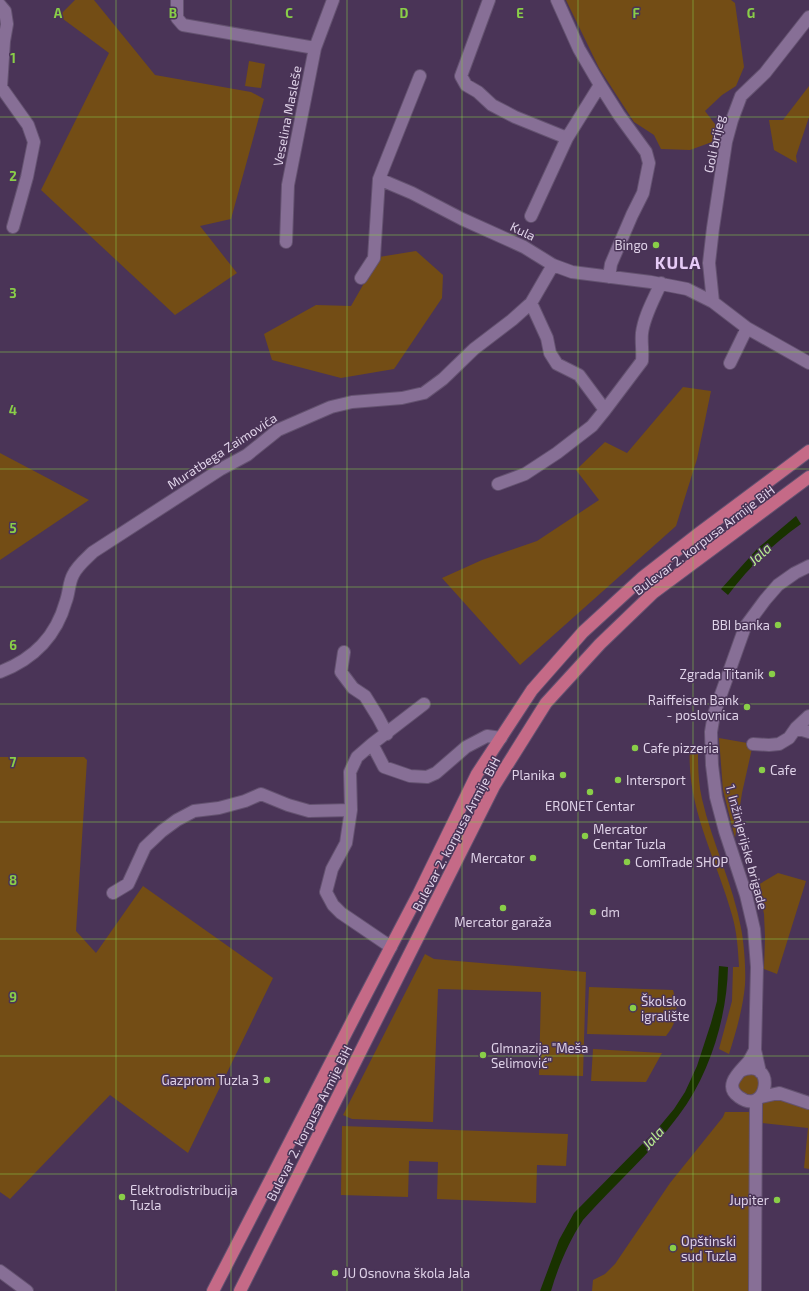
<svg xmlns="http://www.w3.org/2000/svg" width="809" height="1291" font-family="'Exo 2',sans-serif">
	<rect width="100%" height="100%" fill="#4a3457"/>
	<!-- green -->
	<path fill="#734d15" d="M 75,0 L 94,0 L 155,75 L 251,92 L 264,99 L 231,219 L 200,226 L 237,273 L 175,315 L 41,190 L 109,53 L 59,16 Z
		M 566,0 L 731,0 L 735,3 L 744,67 L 736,86 L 722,95 L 705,111 L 718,128 L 712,142 L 690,150 L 661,149 L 654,135 L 634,122 L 599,68 Z
		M 249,61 L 265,64 L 261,88 L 245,86 Z
		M 809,86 L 809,117 L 796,156 L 797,163 L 774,150 L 769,120 L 783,120 Z
		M 416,251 L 443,275 L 442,298 L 394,369 L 341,378 L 272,360 L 264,334 L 316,305 L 351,306 L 379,257 Z
		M 683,387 L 711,391 L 697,459 L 676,526 L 520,665 L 442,578 L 482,560 L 537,541 L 599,500 L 576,470 L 605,442 L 627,453 Z
		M 0,453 L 89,500 L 0,560 Z
		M 719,738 L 753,744 L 742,793 L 735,838 L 723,790 Z
		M 690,748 L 698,748 C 698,765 698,782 702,799 C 712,843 733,884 741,928 C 744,943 746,969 745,985 C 743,1008 736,1032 729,1054 L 719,1049 L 732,1001 L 733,967 L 739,967 C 738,949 737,932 732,915 C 717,860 686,807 690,748 Z
		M 0,757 L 84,757 L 87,760 L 76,931 L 96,953 L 143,886 L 273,978 L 188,1153 L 110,1095 L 10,1199 L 0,1192 Z
		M 778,873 L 806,881 L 777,974 L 764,969 L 765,937 L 764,914 L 758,885 Z
		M 425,954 L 434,959 L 586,972 L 583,1076 L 539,1075 L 541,992 L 438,989 L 433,1122 L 352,1119 L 343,1115 Z
		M 589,987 L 673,990 C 678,1008 679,1020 666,1036 L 587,1034 Z
		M 593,1049 L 662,1053 L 646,1082 L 591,1081 Z
		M 754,1073 L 760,1079 L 757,1094 L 747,1096 L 738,1089 L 738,1082 L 742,1075 Z
		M 779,1099 L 809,1107 L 809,1169 L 804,1168 L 808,1128 L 761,1123 L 762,1108 L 764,1101 Z
		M 725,1112 L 751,1112 L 750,1291 L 592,1291 L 593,1280 L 605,1274 L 615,1264 L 670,1183 L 723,1117 Z
		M 342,1126 L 568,1134 L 566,1166 L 537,1165 L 536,1203 L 437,1199 L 438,1162 L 409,1161 L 408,1197 L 341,1195 Z"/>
	<!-- water -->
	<path fill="#193200" d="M 796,516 L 801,524 C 773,544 749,567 728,595 L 721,589 L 758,548 Z
		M 719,966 L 728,967 C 727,1017 710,1074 679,1115 C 651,1153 615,1184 583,1220 C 569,1241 558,1267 551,1291 L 540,1291 L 559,1240 L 574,1213 L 659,1127 L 674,1109 L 685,1092 L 697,1066 L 711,1023 L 717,1001 Z"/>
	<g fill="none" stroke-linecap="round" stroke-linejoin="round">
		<defs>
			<path id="street" d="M 177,0 L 177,18 L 183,25 L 315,48
				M 489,0 L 461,76 L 466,85 L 478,92 L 492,105 L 515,117 L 567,138 L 600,85
				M 557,0 L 579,49 L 600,85 L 619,115 L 646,152 L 649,163 L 643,193 L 632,215 L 611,264 L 609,277
				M 0,5 L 5,11 L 7,24 L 4,41 L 1,87 L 28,125 L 34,142 L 27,177 L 13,227
				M 420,76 L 379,179 L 412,193 L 462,219 L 524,247 L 553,265 L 572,272 L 651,282 L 687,289 L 713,302 L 747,328 L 809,363
				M 531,216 L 567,138
				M 286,242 L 288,185 L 315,48 L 333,0
				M 361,278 L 374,258 L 379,179
				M 713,302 L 709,263 L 713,228 L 726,142 L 732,120 L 741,96 L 765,73 L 809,17
				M 531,303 L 547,338 L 550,353 L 557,364 L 579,375 L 605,410
				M 730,363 L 747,328
				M 498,484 L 525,474 L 557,453 L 592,426 L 605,410 L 642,361 C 643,351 641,342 642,333 C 644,316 654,299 661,283
				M 344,652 L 341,672 L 353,688 L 365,696 L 378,717 L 387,734
				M 0,672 C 34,659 56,637 66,601 C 69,593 69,582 73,575 C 77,566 86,559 93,552 L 221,469 L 247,455 L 278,430 L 331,407 L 352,402 L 402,398 L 424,393 L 443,379 L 474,349 L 512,320 L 531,303 L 553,265
				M 796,728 L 809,732
				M 372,744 L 384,767 L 410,776 L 427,777 L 436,773 L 466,747 L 487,736 L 501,738
				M 753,744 L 769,745 L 779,744 L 789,738 L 796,728 L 809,716
				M 351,810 L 350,772 L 357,757 L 372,744 L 424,704
				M 113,893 L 128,884 L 145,847 L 162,831 L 177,820 L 194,811 L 219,808 L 245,801 L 261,794 L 288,805 L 309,811 L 351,810 L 346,843 L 332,869 L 326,892 L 333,905 L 341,913 L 391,947
				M 740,1071 C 778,1055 768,1118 739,1097 C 722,1085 741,1071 749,1061 C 751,1058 753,1054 755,1050
				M 760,1072 L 755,1050 L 757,967 L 754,929 L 746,895 L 725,831 L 716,797 L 712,765 L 711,732 L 714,714 L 745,627 L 765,600 L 778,585 L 795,573 L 809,566
				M 761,1097 L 779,1093 L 809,1103
				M 0,1271 L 27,1291
				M 755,1291 L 756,1100"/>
			<path id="primary" d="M 213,1291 L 362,1002 L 419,893 L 477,774 L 532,690 L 583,632 L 643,577 L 698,534 L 809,451
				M 240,1291 L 494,786 L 546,703 L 600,644 L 653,593 L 809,477"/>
		</defs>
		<!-- street casing -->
		<use href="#street" stroke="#645270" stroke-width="14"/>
		<!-- primary casing -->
		<use href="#primary" stroke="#645270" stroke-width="14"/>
		<!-- street -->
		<use href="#street" stroke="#876f96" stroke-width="12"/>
		<!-- primary -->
		<use href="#primary" stroke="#c56a87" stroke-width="12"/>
	</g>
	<!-- grid -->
	<path fill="none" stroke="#89ce48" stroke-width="1" stroke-opacity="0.55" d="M 116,0 L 116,1291M 231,0 L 231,1291M 347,0 L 347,1291M 462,0 L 462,1291M 578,0 L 578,1291M 693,0 L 693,1291M 0,117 L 809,117M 0,235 L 809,235M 0,352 L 809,352M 0,469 L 809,469M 0,587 L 809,587M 0,704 L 809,704M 0,822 L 809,822M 0,939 L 809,939M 0,1056 L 809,1056M 0,1174 L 809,1174"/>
	<!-- markers -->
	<g fill="#89ce48" stroke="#4a3457" stroke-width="1.5">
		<circle cx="656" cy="245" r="4"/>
		<circle cx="778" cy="625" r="4"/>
		<circle cx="772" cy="674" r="4"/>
		<circle cx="747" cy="707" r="4"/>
		<circle cx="635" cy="748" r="4"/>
		<circle cx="762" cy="770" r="4"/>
		<circle cx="563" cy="775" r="4"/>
		<circle cx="618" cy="780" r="4"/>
		<circle cx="590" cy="792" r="4"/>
		<circle cx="585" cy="836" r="4"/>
		<circle cx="533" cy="858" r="4"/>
		<circle cx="627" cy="862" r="4"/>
		<circle cx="503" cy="908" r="4"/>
		<circle cx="593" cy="912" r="4"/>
		<circle cx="633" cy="1008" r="4"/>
		<circle cx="483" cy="1055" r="4"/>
		<circle cx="267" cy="1080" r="4"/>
		<circle cx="122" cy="1197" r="4"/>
		<circle cx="777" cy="1200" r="4"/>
		<circle cx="673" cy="1248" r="4"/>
		<circle cx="335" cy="1273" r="4"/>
	</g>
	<g text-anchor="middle" stroke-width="3" stroke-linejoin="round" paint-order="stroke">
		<!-- street labels -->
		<g font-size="13" fill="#dfd2e8" stroke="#4a3457">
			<text transform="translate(287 116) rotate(-79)" y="5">Veselina Masleše</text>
			<text transform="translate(714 144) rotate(-78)" y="5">Goli brijeg</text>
			<text transform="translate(523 231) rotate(26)" y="5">Kula</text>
			<text transform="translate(222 451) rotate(-33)" y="5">Muratbega Zaimovića</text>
			<text transform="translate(704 540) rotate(-37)" y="5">Bulevar 2. korpusa Armije BiH</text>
			<text transform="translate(456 834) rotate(-62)" y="5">Bulevar 2. korpusa Armije BiH</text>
			<text transform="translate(747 847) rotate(75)" y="5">1. Inžinjerijske brigade</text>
			<text transform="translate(309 1123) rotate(-63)" y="5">Bulevar 2. korpusa Armije BiH</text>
		</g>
		<!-- poi labels -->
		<g font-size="13" fill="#dfd2e8" stroke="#4a3457" text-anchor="start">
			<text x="648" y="250" text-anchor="end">Bingo</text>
			<text x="770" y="630" text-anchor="end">BBI banka</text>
			<text x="764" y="679" text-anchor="end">Zgrada Titanik</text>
			<text x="739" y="705" text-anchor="end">Raiffeisen Bank<tspan x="739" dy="15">- poslovnica</tspan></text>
			<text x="643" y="753">Cafe pizzeria</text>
			<text x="770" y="775">Cafe</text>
			<text x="555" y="780" text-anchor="end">Planika</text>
			<text x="626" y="785">Intersport</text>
			<text x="590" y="811" text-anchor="middle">ERONET Centar</text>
			<text x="593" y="834">Mercator<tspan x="593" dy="15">Centar Tuzla</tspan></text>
			<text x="525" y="863" text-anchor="end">Mercator</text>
			<text x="635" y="867">ComTrade SHOP</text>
			<text x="601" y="917">dm</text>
			<text x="503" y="927" text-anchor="middle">Mercator garaža</text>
			<text x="641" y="1006">Školsko<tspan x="641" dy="15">igralište</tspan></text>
			<text x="491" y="1053">GImnazija "Meša<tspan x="491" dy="15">Selimović"</tspan></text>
			<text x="259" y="1085" text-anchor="end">Gazprom Tuzla 3</text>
			<text x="130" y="1195">Elektrodistribucija<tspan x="130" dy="15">Tuzla</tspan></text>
			<text x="769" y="1205" text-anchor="end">Jupiter</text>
			<text x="681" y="1246">Opštinski<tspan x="681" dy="15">sud Tuzla</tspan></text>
			<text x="343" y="1278">JU Osnovna škola Jala</text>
		</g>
		<!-- water labels -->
		<g font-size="14" font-style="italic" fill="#baf091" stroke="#4a3457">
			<text transform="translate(760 554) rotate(-43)" y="5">Jala</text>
			<text transform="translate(653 1138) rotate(-48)" y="5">Jala</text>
		</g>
		<!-- district labels -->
		<g font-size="17" font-weight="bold" letter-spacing="1" fill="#e6cbf6" stroke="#4a3457">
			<text x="678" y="269">KULA</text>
		</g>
	</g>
	<g font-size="13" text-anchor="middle" font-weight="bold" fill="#89ce48" stroke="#4a3457" stroke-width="3" stroke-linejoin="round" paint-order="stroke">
		<text x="58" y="18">A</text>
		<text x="173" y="18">B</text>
		<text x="289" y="18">C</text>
		<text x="404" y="18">D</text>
		<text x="520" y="18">E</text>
		<text x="636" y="18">F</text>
		<text x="751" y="18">G</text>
		<text x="13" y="63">1</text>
		<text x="13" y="181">2</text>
		<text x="13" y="298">3</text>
		<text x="13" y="415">4</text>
		<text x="13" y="533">5</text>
		<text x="13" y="650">6</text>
		<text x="13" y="767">7</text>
		<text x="13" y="885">8</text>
		<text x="13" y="1002">9</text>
	</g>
</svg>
